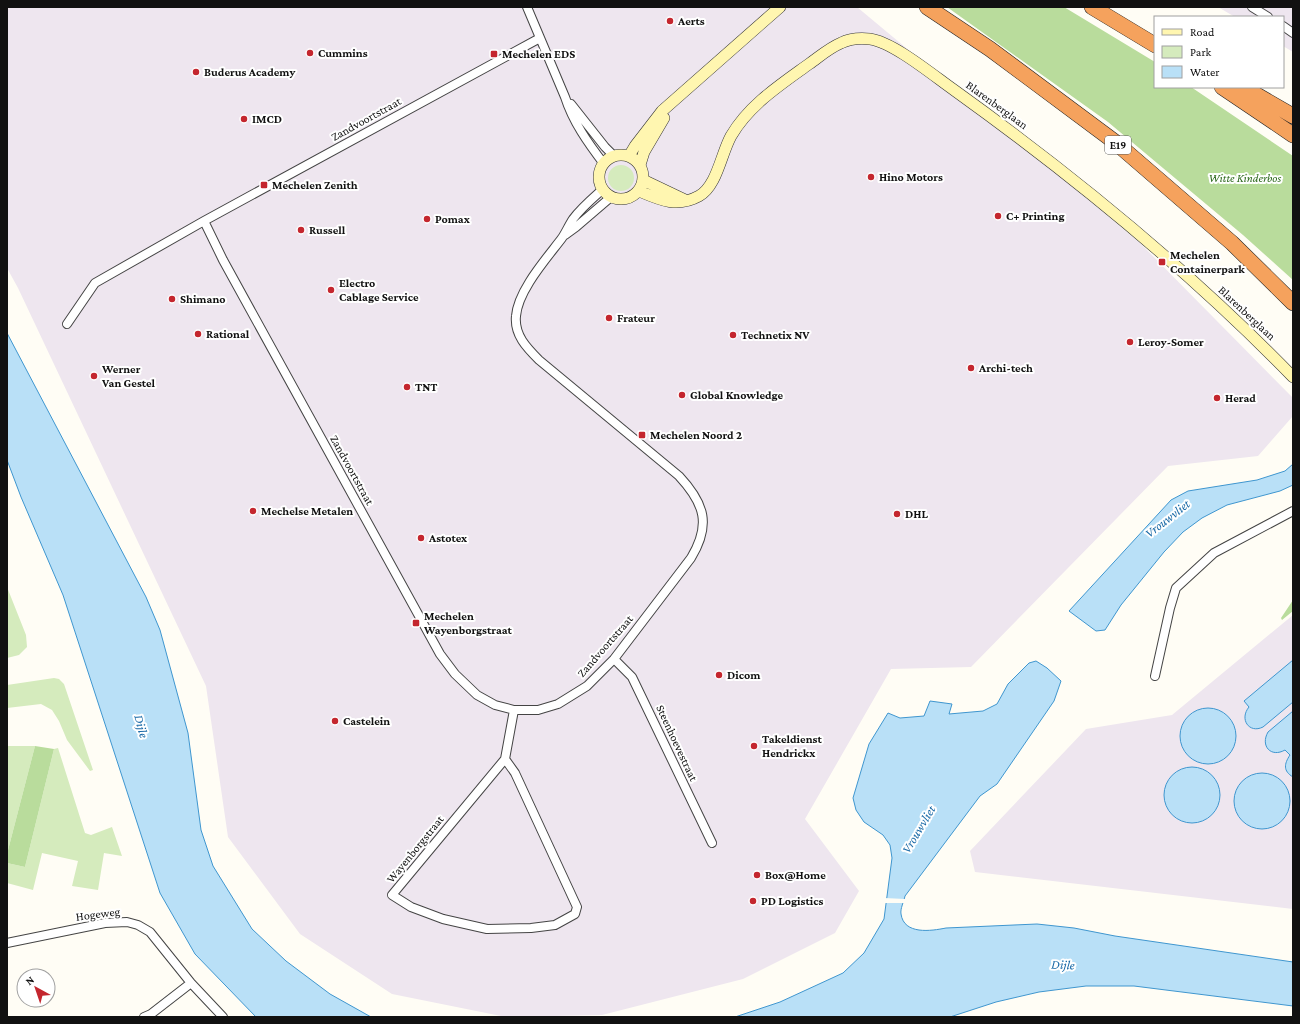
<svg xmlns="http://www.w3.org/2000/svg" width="1300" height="1024" font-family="'Crimson Pro',serif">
	<rect width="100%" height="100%" fill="#fffdf5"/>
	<!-- industrial -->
	<path fill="#eee6ef" d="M 7,7 L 857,7 L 1140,243 L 1293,398 L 1293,416 L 1258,456 L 1168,466 L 971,667 L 891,669 L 805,819 L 859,891 L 835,933 L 743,979 L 602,1015 L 506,1017 L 392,994 L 300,934 L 228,837 L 206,686 L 18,288 L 7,268 Z
		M 1218,7 L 1293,7 L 1293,52 L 1283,46 L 1283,17 L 1235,17 Z
		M 1293,615 L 1293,909 L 975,872 L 970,851 L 1086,729 L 1172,715 Z"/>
	<!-- green -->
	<path fill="#d5ebbd" d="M608 178a13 13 0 1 1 26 0a13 13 0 1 1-26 0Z
		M 7,587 L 26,635 L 27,647 L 19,655 L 7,658 Z
		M 54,678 L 59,679 L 64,684 L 93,770 L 90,771 L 67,740 L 59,721 L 52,710 L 41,704 L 7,708 L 7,685 Z
		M 7,746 L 35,746 L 7,854 Z
		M 58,748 L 85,833 L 91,835 L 112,827 L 122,856 L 104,853 L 98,890 L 72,886 L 78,861 L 42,853 L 33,890 L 7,883 L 7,863 L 25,867 L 54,749 Z"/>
	<!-- forest -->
	<path fill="#b9dc9c" d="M 947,7 L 1064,7 L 1155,62 L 1155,87 L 1191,87 L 1293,156 L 1293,280 L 1243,235 L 1108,122 Z
		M 1293,600 L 1293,611 L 1282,620 L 1281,618 Z
		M 35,746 L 54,749 L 25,867 L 7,863 L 7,854 Z"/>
	<!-- water -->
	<path fill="#b9e0f7" stroke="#3f96cf" d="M 7,333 L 146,597 L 160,630 L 188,733 L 201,830 L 213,866 L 252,929 L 286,961 L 330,994 L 371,1017 L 256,1017 L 195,954 L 160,893 L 63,595 L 21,497 L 7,460 Z
		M 1293,464 L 1293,485 L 1280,491 L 1227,505 L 1202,518 L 1183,532 L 1164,552 L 1121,605 L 1105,630 L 1096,631 L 1069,611 L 1171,500 L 1188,491 L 1257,480 L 1285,471 Z
		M 1293,660 L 1293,702 L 1263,727 C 1249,734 1239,719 1249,707 L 1244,701 Z
		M 1036,661 L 1047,668 L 1061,681 L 1054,701 L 997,784 L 980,796 L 905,896 C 904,901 900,909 901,914 C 904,935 931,931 946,928 L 1037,924 L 1074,928 L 1115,936 L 1293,962 L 1293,1006 L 1134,986 L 1086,986 L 1039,992 L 996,1002 L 950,1017 L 735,1017 L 780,1002 L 843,973 L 864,953 L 884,919 L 892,858 L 890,845 L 883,835 L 864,822 L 856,810 L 853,798 L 869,744 L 888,713 L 900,718 L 924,716 L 930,701 L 952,704 L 949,714 L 983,711 L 997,704 L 1008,684 L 1029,663 Z
		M1180 736a28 28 0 1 1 56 0a28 28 0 1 1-56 0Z
		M 1293,711 L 1293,777 C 1283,771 1284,764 1290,755 L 1285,750 C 1271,758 1260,746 1268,732 Z
		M1164 795a28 28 0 1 1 56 0a28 28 0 1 1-56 0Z
		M1234 801a28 28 0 1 1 56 0a28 28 0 1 1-56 0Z"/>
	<!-- pier -->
	<path fill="#fffdf5" d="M 884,898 L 905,899 L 906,899 L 905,903 L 884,903 Z"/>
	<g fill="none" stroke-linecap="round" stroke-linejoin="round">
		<defs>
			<path id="street" d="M 527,7 L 565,97 C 573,122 588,143 604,164
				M 1252,7 L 1268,17
				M 1283,26 L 1293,33
				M 571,104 L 605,147 L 614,156
				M 204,221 L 223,260 L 440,654 L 455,674 L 477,695 L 495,705 L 514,710 L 538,710 L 558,704 L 587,686 L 614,659 L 691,558 C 711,525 705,504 679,476 L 539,360 C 527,348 514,335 516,316 C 518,290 547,258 562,238 C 566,232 569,225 573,219 C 581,208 593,198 603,189
				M 565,235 L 576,227 L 611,197
				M 67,324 L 95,283 L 204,221 L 540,38
				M 614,659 L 632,677 L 712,843
				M 1155,676 L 1170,608 L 1176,588 L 1214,553 L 1293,511
				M 505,759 L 515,773 L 577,907 L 575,914 L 555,925 L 531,928 L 487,929 L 443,919 L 411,907 L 392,895 L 505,759 L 514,710
				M 7,943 L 105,923 L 127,922 L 138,925 L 150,932 L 191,983 L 223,1017
				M 144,1017 L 151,1014 L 191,983"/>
			<path id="secondary" d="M599 177a22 22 0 1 1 44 0a22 22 0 1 1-44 0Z
				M 629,156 L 635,146 L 662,111 L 780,7
				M 640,165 L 644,152 L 664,118
				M 643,180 L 685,200
				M 639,191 C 660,200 677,208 699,196 C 717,186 721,154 731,136 C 749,105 780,85 809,64 C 819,57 829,48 841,43 C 849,39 861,38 870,39 C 893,42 934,76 954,90 C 1075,177 1189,270 1293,377"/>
			<path id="highway" d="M 927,7 L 990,49 L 1115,142 L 1232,243 L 1293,303
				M 1092,7 L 1155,45
				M 1222,87 L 1293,135
				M 1243,87 L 1293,116"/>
		</defs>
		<!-- street casing -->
		<use href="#street" stroke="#444" stroke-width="10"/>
		<!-- secondary casing -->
		<use href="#secondary" stroke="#333" stroke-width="12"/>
		<!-- highway casing -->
		<use href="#highway" stroke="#222" stroke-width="16"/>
		<!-- street -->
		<use href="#street" stroke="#fff" stroke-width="8"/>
		<!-- secondary -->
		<use href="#secondary" stroke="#fff6b0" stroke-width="11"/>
		<!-- highway -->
		<use href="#highway" stroke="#f5a25d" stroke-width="15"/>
	</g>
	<!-- markers -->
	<g fill="#c4262e" stroke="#fff" stroke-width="1.5">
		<circle cx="670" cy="21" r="4"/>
		<circle cx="310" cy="53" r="4"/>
		<rect x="490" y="50" width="8" height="8" rx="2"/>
		<circle cx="196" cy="72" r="4"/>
		<circle cx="244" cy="119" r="4"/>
		<circle cx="871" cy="177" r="4"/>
		<rect x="260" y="181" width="8" height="8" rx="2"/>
		<circle cx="998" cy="216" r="4"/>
		<circle cx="427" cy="219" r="4"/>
		<circle cx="301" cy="230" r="4"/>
		<rect x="1158" y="258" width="8" height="8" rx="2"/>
		<circle cx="331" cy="290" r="4"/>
		<circle cx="172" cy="299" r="4"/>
		<circle cx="609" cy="318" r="4"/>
		<circle cx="198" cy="334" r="4"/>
		<circle cx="733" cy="335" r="4"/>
		<circle cx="1130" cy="342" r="4"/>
		<circle cx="971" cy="368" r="4"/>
		<circle cx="94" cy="376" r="4"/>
		<circle cx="407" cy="387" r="4"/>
		<circle cx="682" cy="395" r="4"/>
		<circle cx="1217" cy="398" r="4"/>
		<rect x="638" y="431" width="8" height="8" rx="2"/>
		<circle cx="253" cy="511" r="4"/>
		<circle cx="897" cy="514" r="4"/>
		<circle cx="421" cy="538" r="4"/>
		<rect x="412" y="619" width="8" height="8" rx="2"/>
		<circle cx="719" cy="675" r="4"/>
		<circle cx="335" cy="721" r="4"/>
		<circle cx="754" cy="746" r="4"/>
		<circle cx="757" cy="875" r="4"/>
		<circle cx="753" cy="901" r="4"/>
	</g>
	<g text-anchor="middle" stroke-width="4" stroke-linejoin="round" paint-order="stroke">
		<!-- shield labels -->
		<rect fill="#fff" stroke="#585858" stroke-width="1" x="1105" y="136" width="26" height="18" rx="3"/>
		<g font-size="11" font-weight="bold" fill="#111">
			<text x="1118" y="149">E19</text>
		</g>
		<!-- poi labels -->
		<g font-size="12" font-weight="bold" fill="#111" stroke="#fff" text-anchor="start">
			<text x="678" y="25">Aerts</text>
			<text x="318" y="57">Cummins</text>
			<text x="502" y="58">Mechelen EDS</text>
			<text x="204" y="76">Buderus Academy</text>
			<text x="252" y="123">IMCD</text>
			<text x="879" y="181">Hino Motors</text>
			<text x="272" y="189">Mechelen Zenith</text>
			<text x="1006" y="220">C+ Printing</text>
			<text x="435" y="223">Pomax</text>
			<text x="309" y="234">Russell</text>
			<text x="1170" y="259">Mechelen<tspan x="1170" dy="14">Containerpark</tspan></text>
			<text x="339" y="287">Electro<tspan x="339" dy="14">Cablage Service</tspan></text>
			<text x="180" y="303">Shimano</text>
			<text x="617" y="322">Frateur</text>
			<text x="206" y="338">Rational</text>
			<text x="741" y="339">Technetix NV</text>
			<text x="1138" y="346">Leroy-Somer</text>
			<text x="979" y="372">Archi-tech</text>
			<text x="102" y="373">Werner<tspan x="102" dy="14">Van Gestel</tspan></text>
			<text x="415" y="391">TNT</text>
			<text x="690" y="399">Global Knowledge</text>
			<text x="1225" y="402">Herad</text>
			<text x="650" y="439">Mechelen Noord 2</text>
			<text x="261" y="515">Mechelse Metalen</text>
			<text x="905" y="518">DHL</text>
			<text x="429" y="542">Astotex</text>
			<text x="424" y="620">Mechelen<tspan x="424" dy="14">Wayenborgstraat</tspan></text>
			<text x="727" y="679">Dicom</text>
			<text x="343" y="725">Castelein</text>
			<text x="762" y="743">Takeldienst<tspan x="762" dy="14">Hendrickx</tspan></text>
			<text x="765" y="879">Box@Home</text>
			<text x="761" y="905">PD Logistics</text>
		</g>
		<!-- street labels -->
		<g font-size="12" fill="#111" stroke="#fff">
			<text transform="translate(997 105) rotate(36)" y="4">Blarenberglaan</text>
			<text transform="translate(366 119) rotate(-29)" y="4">Zandvoortstraat</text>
			<text transform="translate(1247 313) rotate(43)" y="4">Blarenberglaan</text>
			<text transform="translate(352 470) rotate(61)" y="4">Zandvoortstraat</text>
			<text transform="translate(605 646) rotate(-49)" y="4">Zandvoortstraat</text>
			<text transform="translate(677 743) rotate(65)" y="4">Steenhoevestraat</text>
			<text transform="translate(415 849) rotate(-51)" y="4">Wayenborgstraat</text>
			<text transform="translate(98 914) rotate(-7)" y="4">Hogeweg</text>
		</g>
		<!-- park labels -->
		<g font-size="12" font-style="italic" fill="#2f6b1f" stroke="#fff">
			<text x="1245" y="182">Witte Kinderbos</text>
		</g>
		<!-- water labels -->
		<g font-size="13" font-style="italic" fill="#1768a6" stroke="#fff">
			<text transform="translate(1167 518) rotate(-38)" y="5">Vrouwvliet</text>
			<text transform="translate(142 726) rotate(75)" y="5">Dijle</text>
			<text transform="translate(918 829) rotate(-59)" y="5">Vrouwvliet</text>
			<text transform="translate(1063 964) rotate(3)" y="5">Dijle</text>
		</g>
	</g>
	<!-- border -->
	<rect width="1300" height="1024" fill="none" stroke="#111111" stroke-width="16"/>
	<!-- legend -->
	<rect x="1154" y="16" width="130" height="72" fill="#ffffff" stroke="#a0a0a0"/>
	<rect x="1162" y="29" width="20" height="6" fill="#fff6b0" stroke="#a0a0a0"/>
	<text x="1190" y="36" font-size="12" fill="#111111">Road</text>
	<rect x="1162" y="46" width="20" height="12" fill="#d5ebbd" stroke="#a0a0a0"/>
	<text x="1190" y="56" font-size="12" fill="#111111">Park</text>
	<rect x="1162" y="66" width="20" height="12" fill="#b9e0f7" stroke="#a0a0a0"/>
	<text x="1190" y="76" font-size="12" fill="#111111">Water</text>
	<!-- north arrow -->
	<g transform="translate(36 988) rotate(320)"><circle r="19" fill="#ffffff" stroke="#a0a0a0"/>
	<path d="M0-3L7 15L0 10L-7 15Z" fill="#c4262e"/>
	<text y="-6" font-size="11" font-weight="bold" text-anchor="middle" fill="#111111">N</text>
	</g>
</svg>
